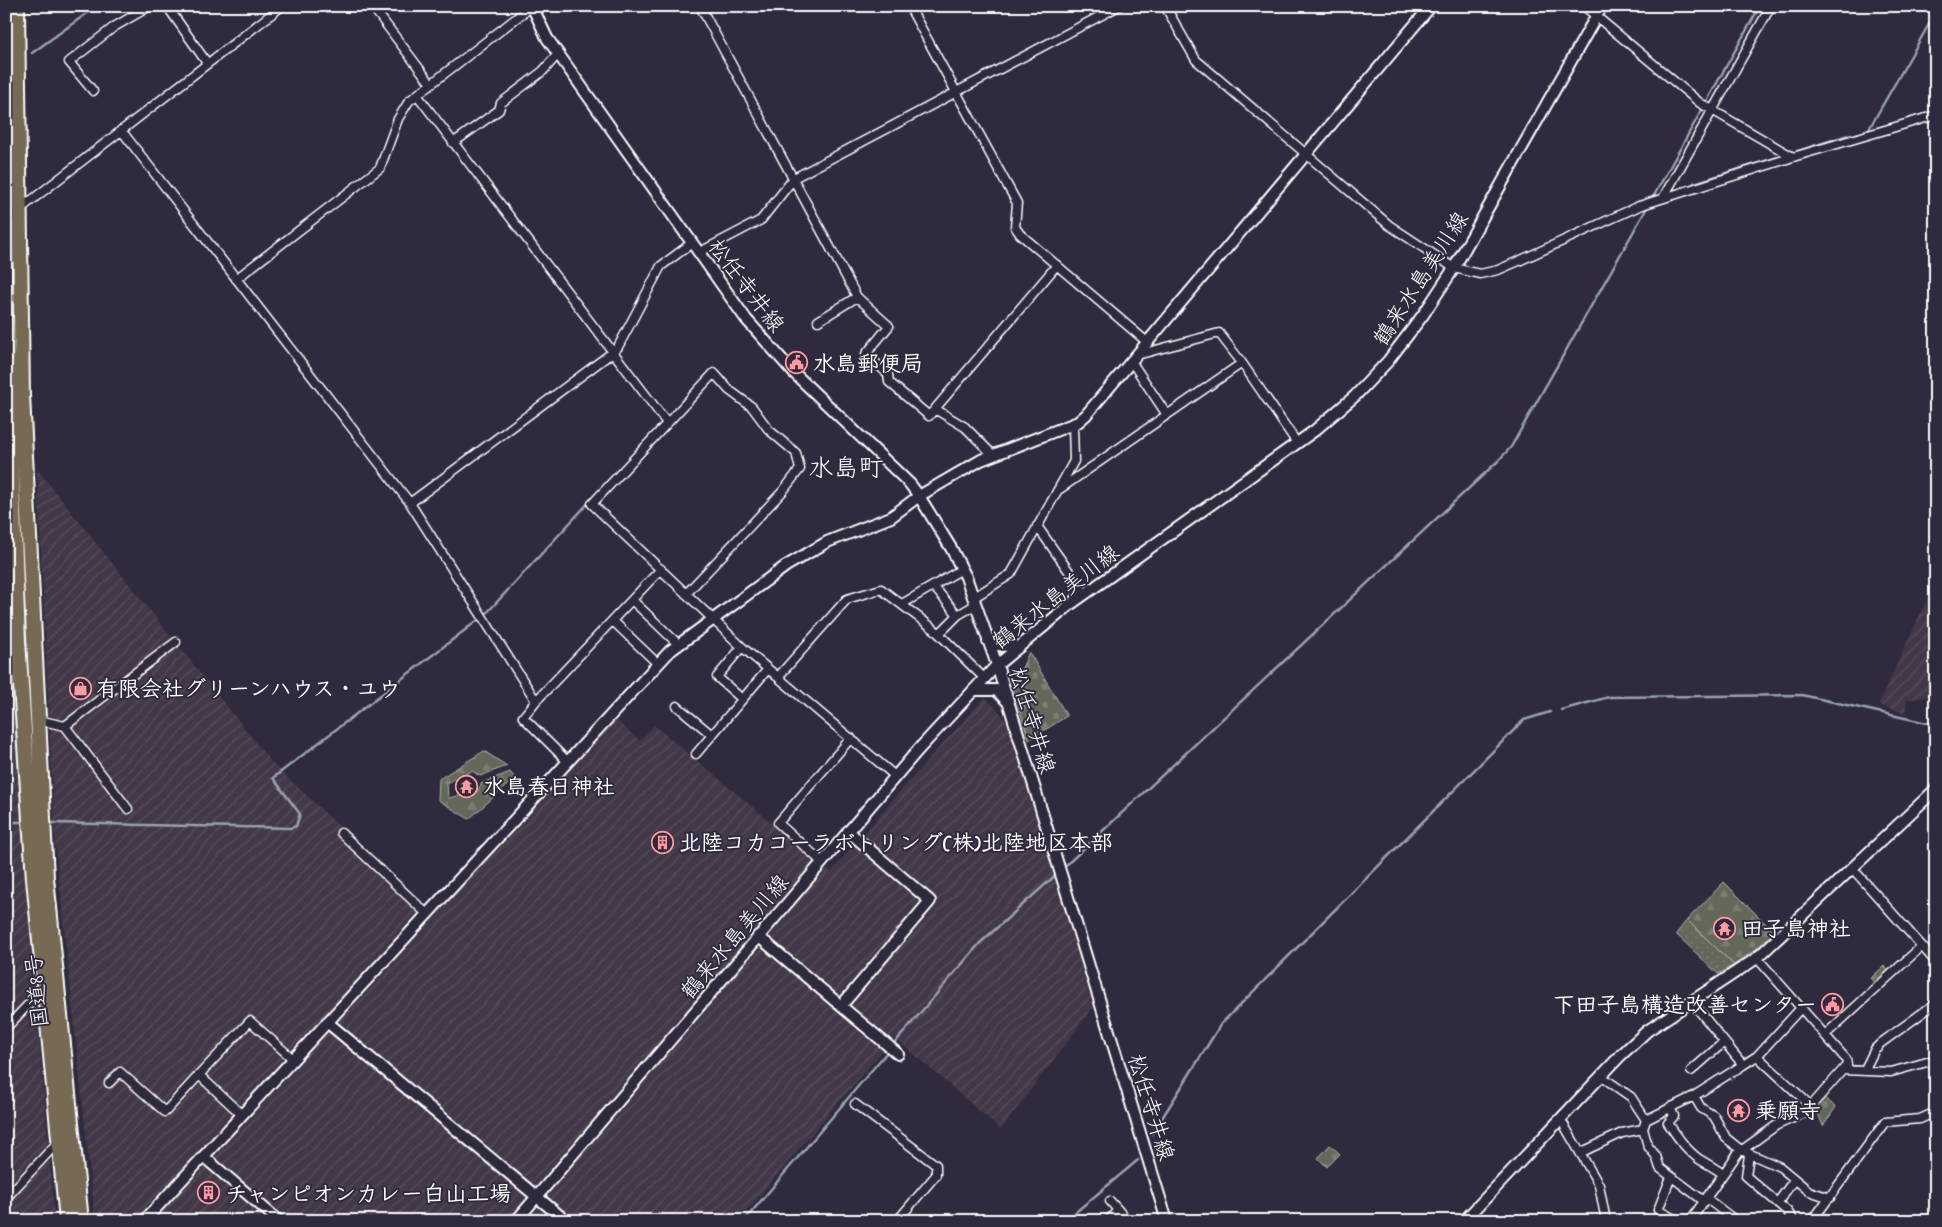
<svg xmlns="http://www.w3.org/2000/svg" width="1942" height="1227" font-family="'Indie Flower','Klee One',sans-serif">
	<defs>
		<pattern id="industrial-furrows" width="10" height="10" patternUnits="userSpaceOnUse" patternTransform="scale(1.25)"><rect width="10" height="10" fill="#433948"/><path d="M-1 1l2-2M0 10L10 0M9 11l2-2" fill="none" stroke="#564d5a"/></pattern>
		<pattern id="grass-dots" width="8" height="8" patternUnits="userSpaceOnUse" patternTransform="scale(1.25)"><rect width="8" height="8" fill="#64685a"/><path d="M2 2h.1M6 6h.1" fill="none" stroke="#7b7f73" stroke-width="1.8" stroke-linecap="round"/></pattern>
		<pattern id="forest-firs" width="22" height="20" patternUnits="userSpaceOnUse" patternTransform="scale(1.25)"><rect width="22" height="20" fill="#64685a"/><path d="M5 1l3.5 6h-7zM16 11l3.5 6h-7z" fill="#7b7f73"/></pattern>
		<pattern id="cemetery-stones" width="16" height="16" patternUnits="userSpaceOnUse" patternTransform="scale(1.25)"><rect width="16" height="16" fill="#64685a"/><path d="M2 7V4a2 2 0 0 1 4 0v3zM10 15v-3a2 2 0 0 1 4 0v3z" fill="#7b7f73"/></pattern>
	</defs>
	<rect width="100%" height="100%" fill="#2f2a3d"/>
	<filter id="ink" filterUnits="userSpaceOnUse"><feTurbulence type="fractalNoise" baseFrequency=".02" numOctaves="2"/><feDisplacementMap in="SourceGraphic" scale="10" xChannelSelector="R" yChannelSelector="G"/><feConvolveMatrix kernelMatrix="1 2 1 2 8 2 1 2 1" color-interpolation-filters="sRGB"/></filter>
	<g filter="url(#ink)">
		<!-- industrial -->
		<path fill="url(#industrial-furrows)" d="M 37,469 L 273,764 L 431,912 L 616,720 L 640,741 L 654,725 L 831,872 L 902,789 L 985,697 L 1004,717 L 1023,767 L 1093,1007 L 1001,1130 L 894,1037 L 738,1221 L 95,1221 L 55,843 Z
			M 6,537 L 12,670 L 27,901 L 55,1221 L 6,1221 Z
			M 1936,580 L 1936,695 L 1907,700 L 1905,713 L 1878,705 Z"/>
		<!-- grass -->
		<path fill="url(#grass-dots)" stroke="#b2b4ac" d="M 1687,920 L 1734,965 L 1718,974 L 1676,934 Z"/>
		<!-- forest -->
		<path fill="url(#forest-firs)" stroke="#b2b4ac" d="M 484,751 L 507,766 L 480,776 L 472,771 L 447,783 L 448,798 L 477,792 L 482,783 L 510,772 L 515,778 L 469,819 L 438,800 L 439,779 Z
			M 1724,882 L 1774,932 L 1755,950 L 1734,965 L 1687,920 Z"/>
		<!-- cemetery -->
		<path fill="url(#cemetery-stones)" stroke="#b2b4ac" d="M 1029,652 L 1067,716 L 1029,740 L 1013,689 Z
			M 1884,966 L 1890,972 L 1877,985 L 1871,978 Z
			M 1824,1098 L 1836,1107 L 1823,1126 L 1816,1108 Z
			M 1330,1145 L 1340,1154 L 1327,1167 L 1318,1158 Z"/>
		<g fill="none" stroke-linecap="round" stroke-linejoin="round">
			<!-- stream -->
			<path stroke="#98a2b1" stroke-width="2.5" d="M 32,53 L 97,6
				M 1865,130 L 1869,129 L 1936,12
				M 1795,152 L 1851,134
				M 1694,183 L 1778,157
				M 1652,199 L 1760,6
				M 670,415 L 706,376
				M 484,616 L 652,434
				M 1561,710 L 1609,697 L 1802,695 L 1936,725
				M 6,822 L 21,822
				M 53,823 L 291,828 L 296,826 L 300,814 L 273,778 L 478,620
				M 1063,868 L 1498,461 L 1511,447 L 1648,206
				M 892,1046 L 980,943 L 1057,874
				M 1152,1134 L 1221,1024 L 1524,720 L 1550,712
				M 744,1221 L 888,1051
				M 1065,1221 L 1138,1160"/>
			<defs>
				<path id="street" d="M 167,6 L 207,63
					M 372,6 L 431,84
					M 700,6 L 857,297 L 889,326 L 866,354 L 888,374 L 889,382 L 929,416 L 1057,265
					M 909,6 L 1017,203 L 1015,227 L 1020,234 L 1147,342
					M 1165,6 L 1196,60 L 1389,225 L 1454,268 L 1480,274 L 1498,270 L 1521,260 L 1639,206 L 1793,157 L 1936,115
					M 1584,6 L 1700,103 L 1793,157
					M 93,91 L 69,62 L 114,27 L 150,6
					M 418,96 L 667,423
					M 121,130 L 410,503 L 536,701 L 523,717 L 567,761
					M 453,143 L 499,110 L 501,103 L 543,71 L 558,54
					M 1663,198 L 1771,6
					M 6,220 L 282,6
					M 698,253 L 761,220 L 794,178 L 1119,6
					M 236,279 L 380,168 L 398,119 L 409,101 L 532,6 L 541,6
					M 818,321 L 857,297
					M 1131,361 L 1167,415
					M 1242,363 L 1297,443
					M 935,409 L 965,427 L 993,455
					M 1057,491 L 1242,363 L 1219,333 L 1137,355
					M 410,503 L 613,352 L 618,347 L 661,266 L 692,243
					M 1037,526 L 1085,594
					M 933,586 L 958,615
					M 686,594 L 783,491 L 800,469 L 796,453 L 769,430 L 752,407 L 729,390 L 714,373 L 592,504 L 742,647 L 895,776
					M 973,598 L 1011,574 L 1074,461 L 1073,424
					M 632,600 L 678,644
					M 902,604 L 962,569
					M 613,621 L 658,664
					M 939,634 L 958,615 L 975,605
					M 778,677 L 847,599 L 881,589 L 934,629 L 984,678
					M 742,699 L 717,677 L 742,647
					M 536,701 L 661,569
					M 677,706 L 712,735
					M 38,720 L 65,726 L 128,809
					M 65,726 L 176,642
					M 696,754 L 768,669
					M 341,833 L 427,914
					M 822,862 L 778,823 L 851,738
					M 1852,868 L 1936,962
					M 1692,1002 L 1743,1065 L 1757,1056 L 1801,1008
					M 6,1028 L 43,989
					M 1825,1035 L 1922,946
					M 1757,1056 L 1812,1107
					M 1743,1065 L 1694,1096 L 1701,1108 L 1714,1116 L 1726,1138 L 1741,1150 L 1780,1167 L 1809,1191 L 1830,1198
					M 1843,1070 L 1891,1072 L 1927,1062 L 1936,1063
					M 1691,1071 L 1724,1042
					M 1864,1071 L 1875,1049 L 1881,1043 L 1936,1003
					M 199,1075 L 250,1021 L 293,1059
					M 1601,1076 L 1631,1097 L 1646,1120
					M 109,1083 L 120,1072 L 165,1112 L 199,1075 L 242,1115
					M 855,1104 L 936,1165 L 936,1175 L 897,1221
					M 1670,1107 L 1674,1116 L 1668,1123 C 1677,1136 1686,1150 1699,1159 C 1707,1164 1715,1168 1723,1174
					M 1561,1120 L 1599,1185 L 1606,1221
					M 1643,1129 L 1648,1146 L 1656,1156 L 1660,1168 L 1704,1201
					M 1580,1153 L 1622,1133 L 1643,1129 L 1646,1120 L 1694,1096
					M 1749,1155 L 1746,1176 L 1787,1211 L 1794,1221
					M 1671,1177 L 1658,1210 L 1678,1221
					M 6,1198 L 58,1142
					M 1706,1198 L 1736,1221
					M 1110,1201 L 1128,1221
					M 1778,1202 L 1794,1180
					M 1108,1221 L 1118,1210
					M 1690,1221 L 1738,1153 L 1777,1125 L 1805,1113 L 1847,1065 L 1846,1059 L 1757,958
					M 1812,1221 L 1885,1122 L 1920,1119 L 1936,1112"/>
				<path id="secondary" d="M 532,6 L 547,38 L 746,319 L 794,373 L 910,484 L 919,496 L 951,548 L 966,577 L 997,665 L 1167,1221
					M 988,641 L 998,645 L 1019,647
					M 974,690 L 996,690 L 1007,701
					M 758,936 L 898,1054
					M 841,1006 L 930,901 L 848,831
					M 327,1022 L 566,1221
					M 204,1157 L 279,1221
					M 144,1221 L 670,651 L 786,566 L 827,542 L 891,517 L 919,496 L 981,460 L 1078,422 L 1086,415 L 1431,6
					M 516,1221 L 918,750 L 997,665 L 1071,604 L 1314,431 L 1355,396 L 1388,361 L 1423,315 L 1454,268 L 1602,6
					M 1464,1221 L 1621,1055 L 1647,1031 L 1757,958 L 1936,789"/>
				<path id="highway" d="M 17,6 L 22,395 L 46,878 L 81,1221
					M 6,319 L 18,641 L 34,879 L 67,1221"/>
			</defs>
			<!-- street casing -->
			<use href="#street" stroke="#fff" stroke-width="11"/>
			<!-- secondary casing -->
			<use href="#secondary" stroke="#fff" stroke-width="14"/>
			<!-- highway casing -->
			<use href="#highway" stroke="#fff" stroke-width="18"/>
			<!-- street -->
			<use href="#street" stroke="#2f2a3d" stroke-width="8"/>
			<!-- secondary -->
			<use href="#secondary" stroke="#2f2a3d" stroke-width="10"/>
			<!-- highway -->
			<use href="#highway" stroke="#766a54" stroke-width="14"/>
		</g>
	</g>
	<!-- icons -->
	<defs>
		<symbol id="civic-ring" viewBox="-11 -11 22 22"><circle r="9.5" fill="#2f2a3d" stroke="#ff9aa2" stroke-width="1.5"/><path d="M-.6-6.5H3V-4.5H.6V-3L4-1V1h2V6H-6V1h2V-1L-.6-3ZM-1.2 2.5V6h2.4V2.5Z" fill="#ff9aa2"/></symbol>
		<symbol id="shop-ring" viewBox="-11 -11 22 22"><circle r="9.5" fill="#2f2a3d" stroke="#ff9aa2" stroke-width="1.5"/><path d="M-5-2.5h2.3a2.7 3.5 0 0 1 5.4 0H5L5.5 6h-11ZM-1.5-2.5h3a1.5 2.3 0 0 0-3 0Z" fill="#ff9aa2"/></symbol>
		<symbol id="temple-ring" viewBox="-11 -11 22 22"><circle r="9.5" fill="#2f2a3d" stroke="#ff9aa2" stroke-width="1.5"/><path d="M0-6L5-2H3V0L6.5 2.5H4V6H1.5V3h-3V6H-4V2.5H-6.5L-3 0V-2H-5Z" fill="#ff9aa2"/></symbol>
		<symbol id="building-ring" viewBox="-11 -11 22 22"><circle r="9.5" fill="#2f2a3d" stroke="#ff9aa2" stroke-width="1.5"/><path d="M-4-6H4V6H1V3H-1V6H-4ZM-2.5-4.3h1.7v1.8h-1.7ZM.8-4.3h1.7v1.8H.8ZM-2.5-1h1.7V.8h-1.7ZM.8-1h1.7V.8H.8Z" fill="#ff9aa2"/></symbol>
	</defs>
	<g fill-rule="evenodd">
		<use href="#civic-ring" x="784" y="350" width="25" height="25"/>
		<use href="#shop-ring" x="68" y="676" width="25" height="25"/>
		<use href="#temple-ring" x="454" y="774" width="25" height="25"/>
		<use href="#building-ring" x="650" y="830" width="25" height="25"/>
		<use href="#temple-ring" x="1712" y="916" width="25" height="25"/>
		<use href="#civic-ring" x="1820" y="992" width="25" height="25"/>
		<use href="#temple-ring" x="1726" y="1098" width="25" height="25"/>
		<use href="#building-ring" x="196" y="1180" width="25" height="25"/>
	</g>
	<g text-anchor="middle" stroke-width="4" stroke-linejoin="round" paint-order="stroke">
		<!-- street labels -->
		<g font-size="22" fill="#fff" stroke="#2f2a3d">
			<text transform="translate(1420 278) rotate(-57)" y="8">鶴来水島美川線</text>
			<text transform="translate(747 285) rotate(53)" y="8">松任寺井線</text>
			<text transform="translate(1055 596) rotate(-38)" y="8">鶴来水島美川線</text>
			<text transform="translate(1033 720) rotate(73)" y="8">松任寺井線</text>
			<text transform="translate(734 936) rotate(-50)" y="8">鶴来水島美川線</text>
			<text transform="translate(36 991) rotate(-96)" y="8">国道8号</text>
			<text transform="translate(1152 1107) rotate(73)" y="8">松任寺井線</text>
		</g>
		<!-- poi labels -->
		<g font-size="22" font-weight="bold" fill="#fff" stroke="#2f2a3d" text-anchor="start">
			<text x="813" y="371">水島郵便局</text>
			<text x="96" y="696">有限会社グリーンハウス・ユウ</text>
			<text x="483" y="794">水島春日神社</text>
			<text x="679" y="850">北陸コカコーラボトリング(株)北陸地区本部</text>
			<text x="1741" y="936">田子島神社</text>
			<text x="1817" y="1012" text-anchor="end">下田子島構造改善センター</text>
			<text x="1755" y="1118">乗願寺</text>
			<text x="225" y="1201">チャンピオンカレー白山工場</text>
		</g>
		<!-- quarter labels -->
		<g font-size="25" fill="#fff" stroke="#2f2a3d">
			<text x="846" y="476">水島町</text>
		</g>
	</g>
	<!-- margin -->
	<rect width="1942" height="1227" fill="none" stroke="#2f2a3d" stroke-width="25"/>
	<rect x="12" y="12" width="1917" height="1202" fill="none" stroke="#fff" stroke-width="2" filter="url(#ink)"/>
</svg>
